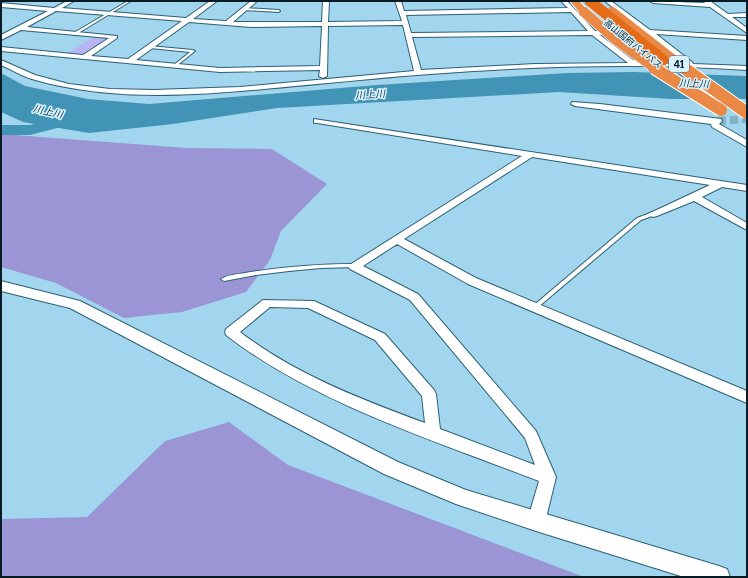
<svg xmlns="http://www.w3.org/2000/svg" width="748" height="578" font-family="Bitter,'Noto Sans JP',serif">
	<rect width="100%" height="100%" fill="#a1d6ee"/>
	<!-- green -->
	<path fill="#b9b4f4" d="M 95,36 L 110,39 L 85,55 L 66,54 Z"/>
	<!-- forest -->
	<path fill="#9b95d5" d="M 1,134 L 187,148 L 272,149 L 327,184 L 281,231 L 270,260 L 246,292 L 182,312 L 124,318 L 56,283 L 1,267 Z
		M 229,422 L 288,465 L 584,577 L 1,577 L 1,519 L 87,517 L 165,441 Z"/>
	<!-- water -->
	<path fill="#4294b6" d="M 634,72 L 747,76 L 747,99 L 671,99 L 559,92 L 277,108 L 173,124 L 89,133 L 23,122 L 1,112 L 1,73 L 25,86 L 88,99 L 149,104 L 377,85 L 567,73 Z"/>
	<g fill="none" stroke-linecap="round" stroke-linejoin="round">
		<!-- river -->
		<path fill="#4294b6" fill-rule="evenodd" d="M 78,113 L 84,115 L 86,118 L 84,121 L 30,135 L 1,135 L 1,125 L 30,125 Z"/>
		<!-- minor-tunnel -->
		<path stroke="#82b1c6" stroke-width="8" stroke-dasharray="8 4" stroke-linecap="butt" d="M 718,121 L 747,119"/>
		<defs>
			<path id="service" d="M 128,1 L 131,1 L 75,35 L 72,34 Z
				M 243,8 L 279,10 L 280,11 L 279,12 L 244,10 Z
				M 149,46 L 193,50 L 195,51 L 175,67 L 173,66 L 174,65 L 190,52 L 150,48 L 148,47 Z
				M 653,212 L 656,214 L 655,215 L 641,220 L 537,308 L 533,308 L 532,307 L 533,306 L 637,218 Z
				M 354,264 L 356,265 L 357,266 L 356,267 L 321,268 L 289,271 L 256,275 L 224,281 L 221,279 C 227,275 238,274 245,273 C 281,267 317,264 354,264 Z"/>
			<path id="minor" d="M 67,1 L 74,1 L 62,8 L 186,18 L 210,1 L 217,1 L 193,19 L 226,21 L 251,1 L 257,1 L 233,22 L 322,22 L 323,1 L 329,1 L 328,22 L 402,21 L 395,1 L 401,1 L 404,11 L 568,8 L 561,1 L 567,1 L 595,31 L 642,30 L 606,2 L 611,1 L 650,30 L 747,36 L 747,40 L 656,34 L 692,62 L 693,64 L 747,66 L 747,70 C 642,63 535,66 430,74 C 375,78 320,84 264,89 C 187,96 107,101 32,79 C 21,76 11,69 1,65 L 1,60 L 35,75 L 69,84 L 110,89 L 154,90 L 240,87 L 414,71 L 403,25 L 328,26 L 327,76 L 323,78 L 319,76 L 320,70 L 220,72 L 1,51 L 1,47 L 83,55 L 109,38 L 21,30 L 1,40 L 1,35 L 48,11 L 1,7 L 1,3 L 54,8 ZM 56,11 L 182,21 L 128,59 L 91,56 L 117,38 L 117,36 L 27,27 ZM 571,12 L 588,31 L 411,33 L 406,15 ZM 189,22 L 251,27 L 322,26 L 320,66 L 220,68 L 136,60 ZM 647,34 L 683,61 L 680,64 L 640,63 L 639,61 L 633,60 L 600,35 ZM 592,35 L 628,63 L 535,64 L 421,70 L 412,37 Z
				M 650,1 L 705,3 L 703,1 L 710,1 L 728,14 L 747,13 L 747,17 L 732,17 L 747,28 L 747,33 L 710,7 L 653,3 Z
				M 572,102 L 600,104 L 721,119 L 722,121 L 719,124 L 747,140 L 747,147 L 712,127 L 711,124 L 575,106 L 571,104 Z
				M 314,119 L 747,185 L 747,191 L 722,187 L 702,197 L 747,223 L 747,230 L 694,201 L 657,216 L 653,217 L 648,214 L 710,185 L 532,157 L 404,239 L 476,278 L 747,391 L 747,403 L 468,284 L 397,244 L 363,266 L 418,294 L 536,431 L 556,477 L 545,522 L 542,528 L 536,530 L 530,528 L 527,522 L 539,481 C 436,441 314,403 226,335 L 225,332 L 226,329 L 263,300 L 314,301 L 385,334 L 434,390 L 436,394 L 440,429 L 535,465 L 525,438 L 410,300 L 350,269 L 348,266 L 522,156 L 317,123 L 314,123 ZM 270,307 L 308,308 L 375,340 L 422,396 L 425,423 C 360,399 295,374 240,332 Z"/>
			<path id="tertiary" d="M 1,281 L 80,301 L 398,462 L 466,490 L 719,566 L 727,569 L 730,577 L 684,577 L 536,531 L 456,504 L 384,474 L 70,308 L 1,291 Z"/>
			<path id="trunk" d="M 570,1 L 579,1 L 589,12 L 587,14 L 581,14 Z"/>
		</defs>
		<!-- service casing -->
		<use href="#service" stroke="#2d5f75" stroke-width="2"/>
		<!-- minor casing -->
		<use href="#minor" stroke="#2d5f75" stroke-width="2"/>
		<!-- tertiary casing -->
		<use href="#tertiary" stroke="#2d5f75" stroke-width="2"/>
		<!-- trunk casing -->
		<use href="#trunk" stroke="#fff" stroke-width="2"/>
		<!-- service -->
		<use href="#service" fill="#fff" fill-rule="evenodd"/>
		<!-- minor -->
		<use href="#minor" fill="#fff" fill-rule="evenodd"/>
		<!-- tertiary -->
		<use href="#tertiary" fill="#fff" fill-rule="evenodd"/>
		<!-- trunk -->
		<use href="#trunk" fill="#ea8846" fill-rule="evenodd"/>
		<defs>
			<path id="trunk-bridge-far1" d="M 584,12 L 616,40 L 656,69
				M 612,12 L 685,69"/>
			<path id="trunk-bridge" d="M 654,68 L 721,110
				M 684,68 L 747,113"/>
			<path id="motorway-bridge" d="M 590,1 L 663,60"/>
		</defs>
		<!-- trunk-bridge-far1 casing -->
		<use href="#trunk-bridge-far1" stroke="#fff" stroke-width="11" stroke-linecap="butt"/>
		<!-- trunk-bridge casing -->
		<use href="#trunk-bridge" stroke="#fff" stroke-width="14" stroke-linecap="butt"/>
		<!-- motorway-bridge casing -->
		<use href="#motorway-bridge" stroke="#fff" stroke-width="12" stroke-linecap="butt"/>
		<!-- trunk-bridge-far1 -->
		<use href="#trunk-bridge-far1" stroke="#ea8846" stroke-width="10"/>
		<!-- trunk-bridge -->
		<use href="#trunk-bridge" stroke="#ea8846" stroke-width="12"/>
		<!-- motorway-bridge -->
		<use href="#motorway-bridge" stroke="#e46b18" stroke-width="11"/>
	</g>
	<g text-anchor="middle" stroke-width="3" stroke-linejoin="round" paint-order="stroke">
		<!-- far-street labels -->
		<g font-size="9" fill="#061b24" stroke="#d8f2ff">
			<text transform="translate(633 44) rotate(39)" y="3">高山国府バイパス</text>
		</g>
		<!-- shield labels -->
		<rect fill="#d8f2ff" stroke="#455c66" stroke-width="1" x="669" y="56" width="20" height="16" rx="3"/>
		<g font-size="10" font-weight="bold" fill="#061b24">
			<text x="679" y="68">41</text>
		</g>
		<!-- far-water labels -->
		<g font-size="10" font-style="italic" fill="#0f3443" stroke="#d8f2ff">
			<text transform="translate(694 83) rotate(2)" y="4">川上川</text>
			<text transform="translate(370 94) rotate(-4)" y="4">川上川</text>
			<text transform="translate(48 111) rotate(13)" y="4">川上川</text>
		</g>
	</g>
	<!-- border -->
	<rect width="748" height="578" fill="none" stroke="#061b24" stroke-width="4"/>
</svg>
